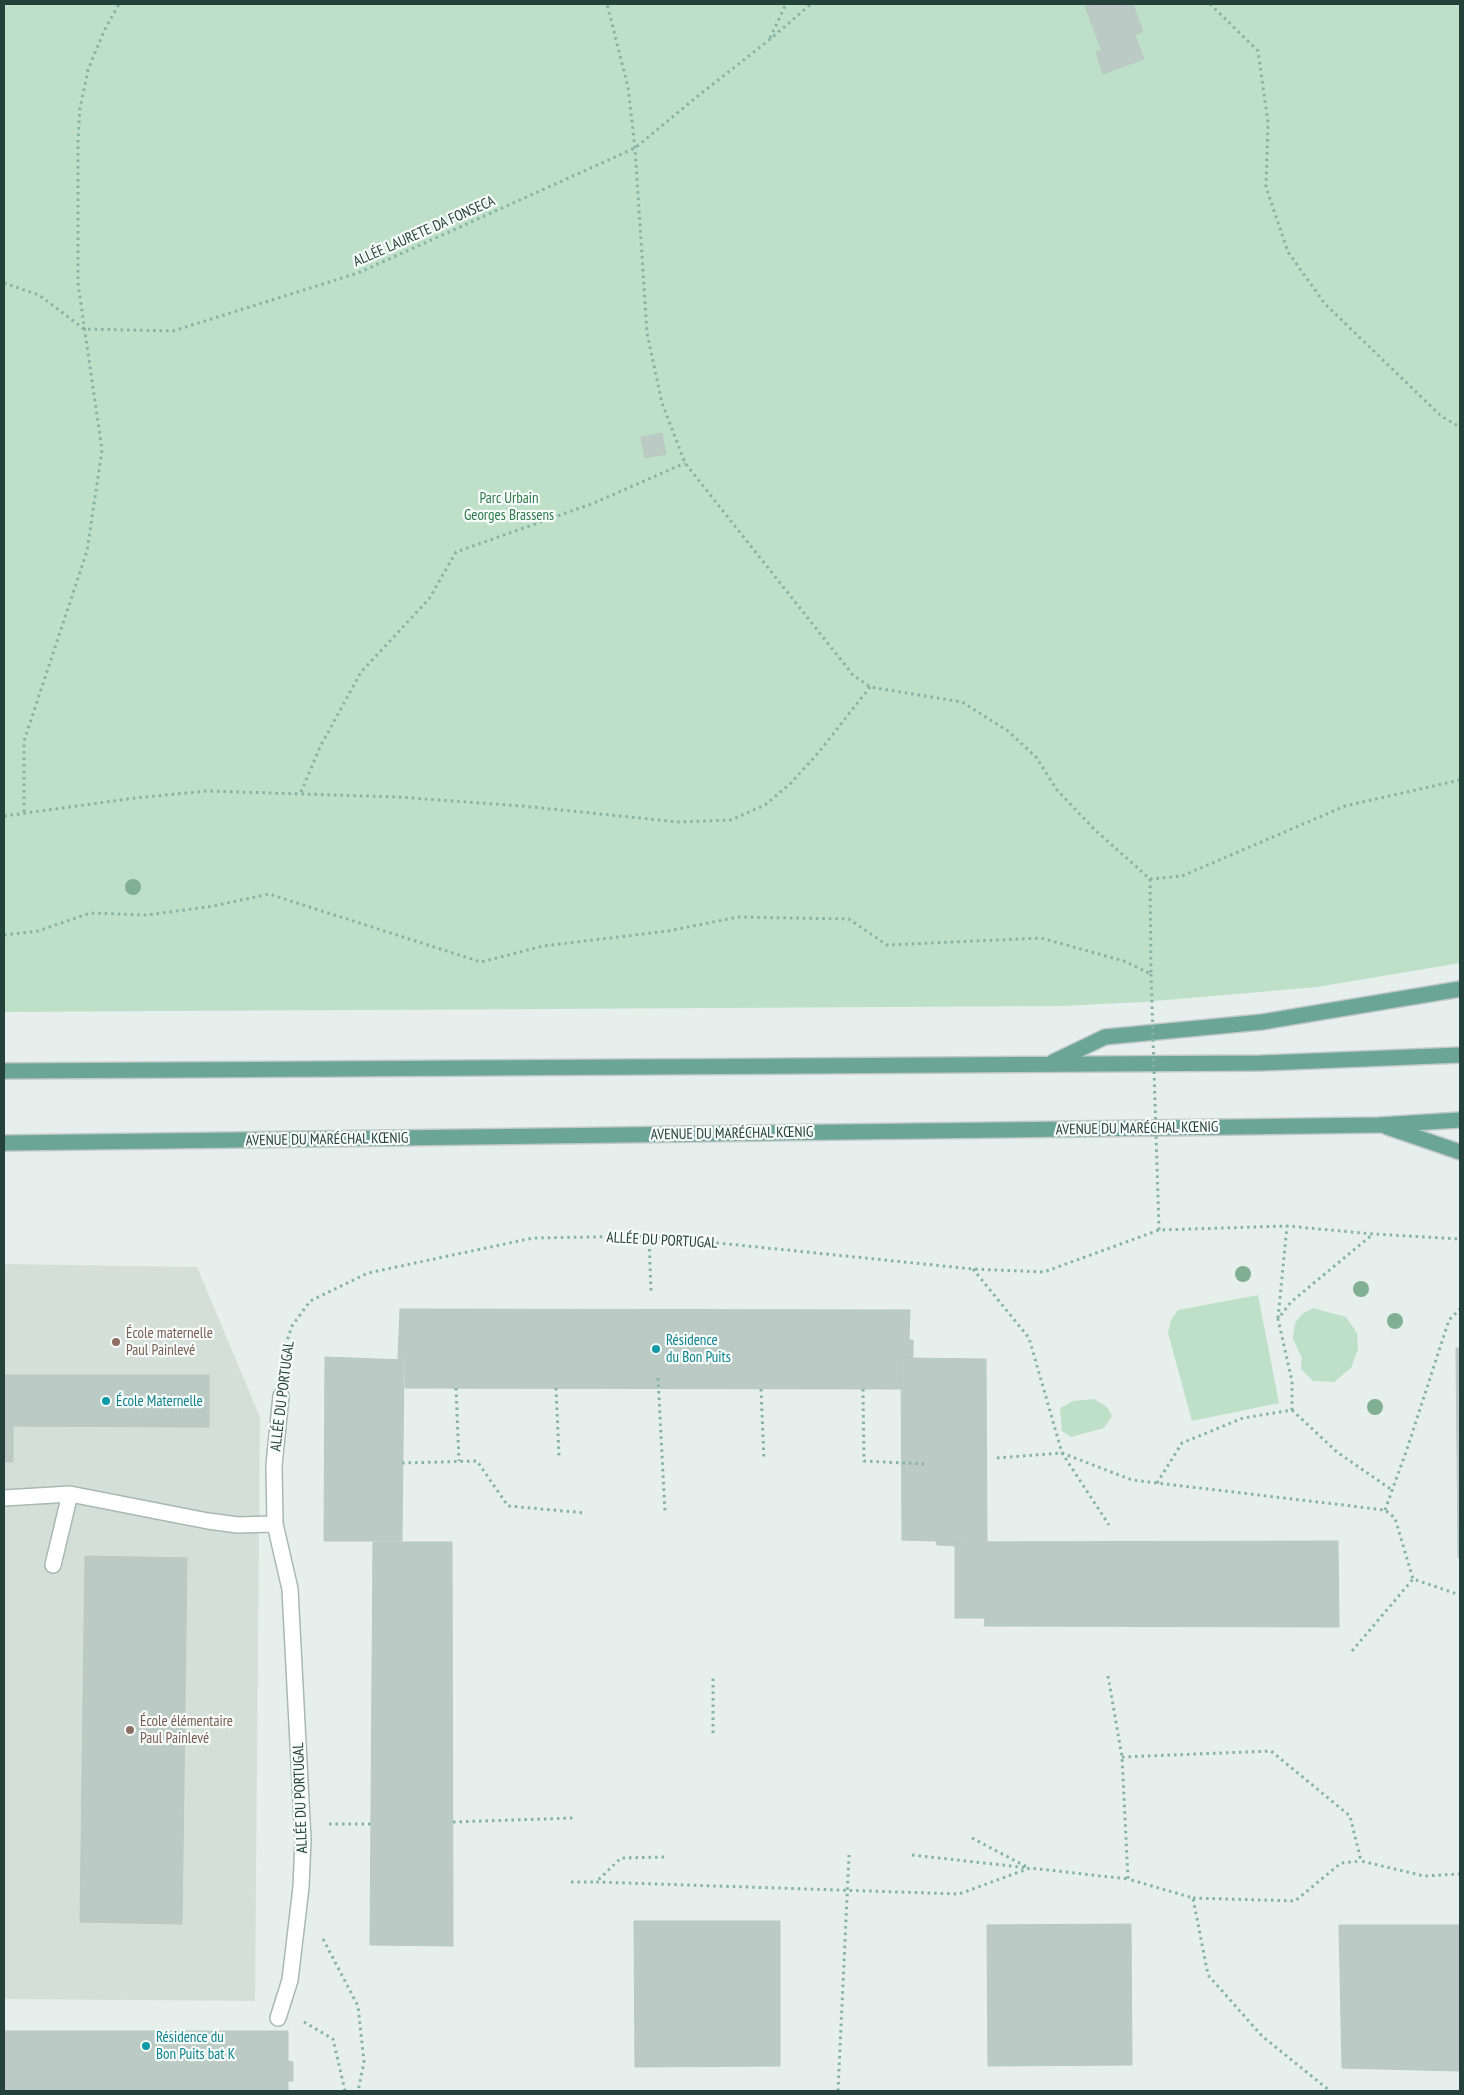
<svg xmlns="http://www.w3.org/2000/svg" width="1464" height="2095" font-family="'PT Sans Narrow',sans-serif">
	<rect width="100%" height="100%" fill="#e6efeb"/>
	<!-- built -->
	<path fill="#d4dfda" d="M 4,1264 L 197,1267 L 260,1417 L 255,2001 L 4,1999 Z"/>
	<!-- green -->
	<path fill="#bfe0c8" d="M 4,4 L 1460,4 L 1460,963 L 1317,987 L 1143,1002 L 1061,1006 L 4,1012 Z
		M 1258,1295 L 1279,1403 L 1192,1421 L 1168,1333 L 1171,1320 L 1178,1310 Z
		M 1313,1308 L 1346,1317 L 1357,1333 L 1358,1349 L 1351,1368 L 1334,1382 L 1313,1381 L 1301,1369 L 1302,1358 L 1293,1339 L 1295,1323 L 1302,1314 Z
		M 1094,1399 L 1107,1407 L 1112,1416 L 1104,1428 L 1071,1437 L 1062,1431 L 1060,1408 L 1073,1401 Z"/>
	<!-- building -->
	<path fill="#bbcac4" stroke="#b8c9c2" d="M 1091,4 L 1124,4 L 1124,6 L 1133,4 L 1143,32 L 1135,35 L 1144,59 L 1103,74 L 1096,52 L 1102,51 L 1085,6 Z
		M 662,433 L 666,454 L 645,458 L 641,437 Z
		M 400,1309 L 910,1310 L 909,1340 L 913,1340 L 913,1358 L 901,1358 L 901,1389 L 405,1388 L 405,1359 L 398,1359 Z
		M 1456,1348 L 1460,1348 L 1460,1558 L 1458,1558 Z
		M 325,1357 L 404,1360 L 402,1541 L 324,1541 Z
		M 901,1358 L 986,1359 L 987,1541 L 955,1542 L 955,1546 L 937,1545 L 936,1541 L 902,1540 Z
		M 4,1375 L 209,1375 L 209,1427 L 13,1426 L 13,1462 L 4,1462 Z
		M 1338,1541 L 1339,1627 L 984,1626 L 985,1618 L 955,1618 L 955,1542 Z
		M 373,1542 L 452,1542 L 453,1946 L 370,1945 Z
		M 85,1556 L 187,1558 L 182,1924 L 80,1922 Z
		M 634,1921 L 780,1921 L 780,2066 L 635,2067 Z
		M 1131,1924 L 1132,2065 L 988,2066 L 987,1925 Z
		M 1339,1925 L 1460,1925 L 1460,2071 L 1342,2068 Z
		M 4,2031 L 288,2031 L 288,2061 L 293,2062 L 293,2081 L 288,2081 L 288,2091 L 4,2091 Z"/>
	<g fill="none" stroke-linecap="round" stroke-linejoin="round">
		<defs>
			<path id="minor" d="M 4,1498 L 70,1494 L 208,1521 L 238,1525 L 275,1524
				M 53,1565 L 70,1494
				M 278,2018 L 290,1980 L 301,1887 L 303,1840 L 290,1589 L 275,1524 L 274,1465 L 281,1396"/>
			<path id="major" d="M 1053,1062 L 1105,1037 L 1262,1022 L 1460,989
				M 4,1071 L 1261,1063 L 1460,1055
				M 1387,1127 L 1460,1152
				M 4,1143 L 1379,1125 L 1460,1120"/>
		</defs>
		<!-- minor casing -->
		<use href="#minor" stroke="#a8b8b2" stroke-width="18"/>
		<!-- major casing -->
		<use href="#major" stroke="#c2cac8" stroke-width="18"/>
		<!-- path -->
		<path stroke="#86b3a5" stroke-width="3" stroke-dasharray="2.5 4" stroke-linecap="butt" d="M 1210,4 L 1258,51 L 1268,122 L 1266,187 L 1288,252 L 1325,304 L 1441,416 L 1460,427
			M 770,38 L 786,4
			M 4,283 L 39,295 L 84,329 L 173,331 L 358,273 L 635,148 L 699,95 L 768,41 L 811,4
			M 301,792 L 320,747 L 361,672 L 429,599 L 456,552 L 594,503 L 685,463
			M 24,812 L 24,741 L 87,551 L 102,450 L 78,283 L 78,141 L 80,108 L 88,70 L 104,31 L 119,4
			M 4,816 L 135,798 L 207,791 L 398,797 L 522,806 L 679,822 L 731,820 L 765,805 L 791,783 L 819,752 L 870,687
			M 1150,879 L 1182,876 L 1345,806 L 1460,780
			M 4,935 L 38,931 L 90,913 L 147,915 L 214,906 L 269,894 L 481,962 L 543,946 L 668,931 L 738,917 L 849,919 L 887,945 L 1041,938 L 1124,961 L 1151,974 L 1150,879 L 1094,829 L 1057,790 L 1036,757 L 1008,731 L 962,702 L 870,687 L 853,675 L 685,463 L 662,403 L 647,333 L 635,148 L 628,87 L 607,4
			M 649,1236 L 651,1291
			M 973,1269 L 1029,1338 L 1062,1453 L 1109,1525
			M 1278,1318 L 1287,1226
			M 283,1371 L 284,1350 L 292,1326 L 310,1301 L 368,1273 L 533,1238 L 649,1236 L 973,1269 L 1044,1272 L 1159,1230 L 1287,1226 L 1373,1234 L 1460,1239
			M 658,1378 L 665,1512
			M 456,1388 L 459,1461
			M 556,1388 L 559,1456
			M 761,1389 L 764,1460
			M 863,1389 L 864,1461 L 924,1464
			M 1292,1410 L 1337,1452 L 1392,1490
			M 997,1458 L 1062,1453 L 1132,1480 L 1385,1510 L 1395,1518 L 1413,1579 L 1460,1595
			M 402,1463 L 477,1461 L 508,1506 L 586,1513
			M 1157,1483 L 1182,1443 L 1243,1418 L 1292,1410 L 1292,1381 L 1278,1319 L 1291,1302 L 1373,1234
			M 1385,1510 L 1406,1452 L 1449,1320 L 1460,1309
			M 1352,1651 L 1413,1579
			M 1108,1676 L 1122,1757 L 1128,1879 L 1193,1898 L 1208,1975 L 1262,2036 L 1330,2091
			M 713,1733 L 713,1676
			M 1122,1757 L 1271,1751 L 1350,1816 L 1361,1861 L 1424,1876 L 1460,1874
			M 453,1822 L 573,1818
			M 329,1824 L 371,1824
			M 972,1838 L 1027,1867
			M 912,1855 L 1029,1868
			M 664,1857 L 621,1858 L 596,1882 L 959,1894 L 1030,1868 L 1128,1879
			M 571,1882 L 597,1882
			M 1193,1898 L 1295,1901 L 1341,1863 L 1361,1861
			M 323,1939 L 358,2006 L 364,2062 L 358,2091
			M 304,2022 L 333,2039 L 345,2091
			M 838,2091 L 849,1855"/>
		<!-- minor -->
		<use href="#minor" stroke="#fff" stroke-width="15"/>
		<!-- major -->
		<use href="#major" stroke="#6aa596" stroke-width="15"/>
		<!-- path-bridge -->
		<path stroke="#86b3a5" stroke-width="3" stroke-dasharray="2.5 4" stroke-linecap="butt" d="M 1151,974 L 1159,1230"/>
	</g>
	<!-- trees -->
	<g fill="#80af93">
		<circle cx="133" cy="887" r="8"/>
		<circle cx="1243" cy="1274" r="8"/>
		<circle cx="1361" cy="1289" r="8"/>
		<circle cx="1395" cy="1321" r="8"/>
		<circle cx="1375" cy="1407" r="8"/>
	</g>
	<!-- markers -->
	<g fill="#8d6e63" stroke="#f7fbf9" stroke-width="2">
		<circle cx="116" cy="1342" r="5"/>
		<circle cx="130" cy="1730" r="5"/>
	</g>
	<g fill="#0f9aa8" stroke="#f7fbf9" stroke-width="2">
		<circle cx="656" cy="1349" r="5"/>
		<circle cx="106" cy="1401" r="5"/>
		<circle cx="146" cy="2046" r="5"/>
	</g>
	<g text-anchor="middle" stroke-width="4.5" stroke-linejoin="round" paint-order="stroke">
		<!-- street labels -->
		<g font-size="15" fill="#24423a" stroke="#f7fbf9">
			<text transform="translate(424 231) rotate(-24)" y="5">ALLÉE LAURETE DA FONSECA</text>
			<text transform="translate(1137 1128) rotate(-1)" y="5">AVENUE DU MARÉCHAL KŒNIG</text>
			<text transform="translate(732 1133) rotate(-1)" y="5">AVENUE DU MARÉCHAL KŒNIG</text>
			<text transform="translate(327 1139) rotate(-1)" y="5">AVENUE DU MARÉCHAL KŒNIG</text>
			<text transform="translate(662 1240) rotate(3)" y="5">ALLÉE DU PORTUGAL</text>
			<text transform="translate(282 1396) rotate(-83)" y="5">ALLÉE DU PORTUGAL</text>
			<text transform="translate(300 1798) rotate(-92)" y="5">ALLÉE DU PORTUGAL</text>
		</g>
		<!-- park labels -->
		<g font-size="15" fill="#2d7a4b" stroke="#f7fbf9">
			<text x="509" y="503">Parc Urbain<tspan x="509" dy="17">Georges Brassens</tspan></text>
		</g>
		<!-- education labels -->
		<g font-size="15" fill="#785e54" stroke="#f7fbf9" text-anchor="start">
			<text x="126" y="1338">École maternelle<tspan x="126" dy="17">Paul Painlevé</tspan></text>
			<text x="140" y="1726">École élémentaire<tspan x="140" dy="17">Paul Painlevé</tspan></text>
		</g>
		<!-- culture labels -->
		<g font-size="15" fill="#0d838f" stroke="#f7fbf9" text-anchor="start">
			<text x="666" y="1345">Résidence<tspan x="666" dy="17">du Bon Puits</tspan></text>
			<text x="116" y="1406">École Maternelle</text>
			<text x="156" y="2042">Résidence du<tspan x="156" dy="17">Bon Puits bat K</tspan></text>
		</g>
	</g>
	<!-- border -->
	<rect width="1464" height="2095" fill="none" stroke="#24423a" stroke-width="10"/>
</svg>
